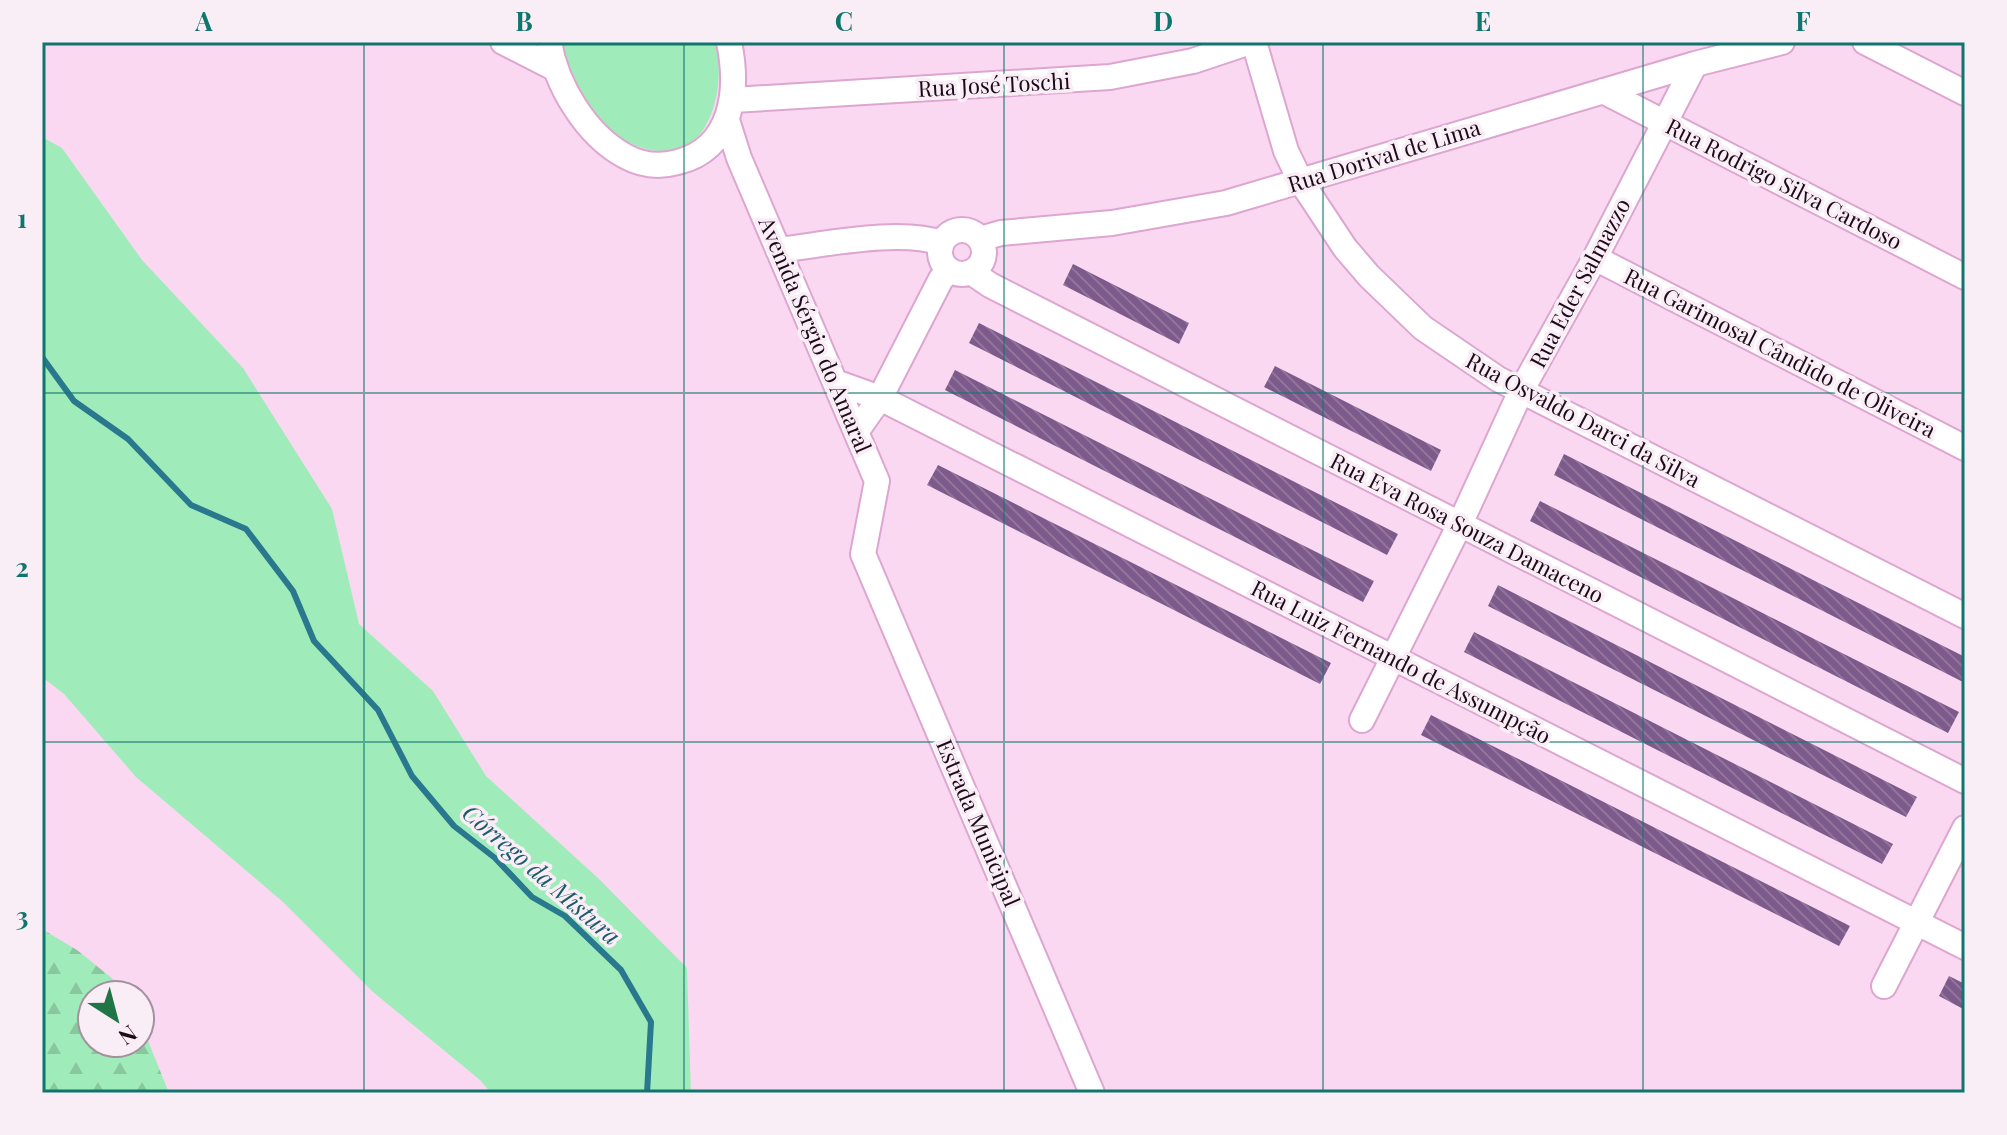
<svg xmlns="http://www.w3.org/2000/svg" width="2007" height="1135" font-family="'Playfair Display',serif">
	<defs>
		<pattern id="forest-firs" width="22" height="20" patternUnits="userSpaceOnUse" patternTransform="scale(2)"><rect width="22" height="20" fill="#a0ebba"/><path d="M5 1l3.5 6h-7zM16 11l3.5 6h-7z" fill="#89c89f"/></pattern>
		<pattern id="building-back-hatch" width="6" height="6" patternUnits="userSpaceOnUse" patternTransform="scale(2)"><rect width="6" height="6" fill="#7c5a8b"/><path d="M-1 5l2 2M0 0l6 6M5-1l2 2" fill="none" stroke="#8f7699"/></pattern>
	</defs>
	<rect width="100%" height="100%" fill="#fbd8f2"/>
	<!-- green -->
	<path fill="#a0ebba" d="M 562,42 L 716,42 C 726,88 711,166 646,149 C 600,137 571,86 562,42 Z
		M 42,137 L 62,148 L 142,260 L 243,368 L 332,509 L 359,624 L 433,691 L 486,776 L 598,878 L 687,968 L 691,1093 L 491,1093 L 480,1080 L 373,992 L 283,902 L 136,777 L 64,694 L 42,677 Z"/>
	<!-- forest -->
	<path fill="url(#forest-firs)" d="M 42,929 L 77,950 L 129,992 L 130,995 L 92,995 L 92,1043 L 140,1043 L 140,1021 L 169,1093 L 42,1093 Z"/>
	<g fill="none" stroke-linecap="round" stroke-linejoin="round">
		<!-- stream -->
		<path stroke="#29788e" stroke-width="6" d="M 42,357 L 74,401 L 128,439 L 191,505 L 246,529 L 293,591 L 314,641 L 378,710 L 412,776 L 454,826 L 495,858 L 532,897 L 565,916 L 621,970 L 651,1022 L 647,1093"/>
	</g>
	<!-- building -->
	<path fill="url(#building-back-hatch)" d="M 1073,264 L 1189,323 L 1179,344 L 1063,285 Z
		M 979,323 L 1398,534 L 1387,555 L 969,343 Z
		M 1275,366 L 1441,450 L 1431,471 L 1264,387 Z
		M 955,370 L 1374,581 L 1363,602 L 945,390 Z
		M 1564,454 L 1965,657 L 1965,683 L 1554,475 Z
		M 938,465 L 1331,663 L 1320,684 L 927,485 Z
		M 1540,501 L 1959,712 L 1948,733 L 1530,521 Z
		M 1498,585 L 1917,797 L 1906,817 L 1488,606 Z
		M 1474,632 L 1893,844 L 1882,864 L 1464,652 Z
		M 1431,715 L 1850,926 L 1839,946 L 1421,735 Z
		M 1949,976 L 1965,984 L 1965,1010 L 1939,996 Z"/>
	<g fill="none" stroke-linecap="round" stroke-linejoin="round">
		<defs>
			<path id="minor" d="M 503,42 L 556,69
				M 549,42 C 556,85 586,135 625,156 C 641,165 660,167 678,162 C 733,148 739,90 729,42
				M 1254,42 L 1286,151 L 1300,180 L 1345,248 L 1369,276 L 1423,328 L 1498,379 L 1965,616
				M 1865,42 L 1965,93
				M 1603,91 L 1965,277
				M 733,100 L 1110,77 L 1193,61 L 1250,42
				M 727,120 L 739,158 L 877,481 L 863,554 L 1092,1093
				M940 252a22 22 0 1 1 44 0a22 22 0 1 1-44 0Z
				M 980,239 L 1001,233 L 1112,223 L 1226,203 L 1695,64 L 1782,42
				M 778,250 C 823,245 900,228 941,243
				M 1595,258 L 1965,448
				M 971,272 L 990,285 L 1965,781
				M 835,382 L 880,398 L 1965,947
				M 856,432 L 880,398 L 941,279 L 949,271
				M 1362,720 L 1460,524 L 1521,391 L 1595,258 L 1695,64
				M 1884,986 L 1965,828"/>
		</defs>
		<!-- minor casing -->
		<use href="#minor" stroke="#dda6d0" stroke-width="28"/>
		<!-- minor -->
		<use href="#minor" stroke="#fff" stroke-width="24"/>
	</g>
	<!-- grid -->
	<path fill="none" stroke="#0f766e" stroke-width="2" stroke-opacity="0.55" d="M 364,42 L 364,1093M 684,42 L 684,1093M 1004,42 L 1004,1093M 1323,42 L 1323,1093M 1643,42 L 1643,1093M 42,393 L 1965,393M 42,742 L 1965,742"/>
	<g text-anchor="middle" stroke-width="7" stroke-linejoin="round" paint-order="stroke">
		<!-- street labels -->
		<g font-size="22" fill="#1d0a19" stroke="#f9edf6">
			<text transform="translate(994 85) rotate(-3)" y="8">Rua José Toschi</text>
			<text transform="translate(1384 156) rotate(-17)" y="8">Rua Dorival de Lima</text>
			<text transform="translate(1784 184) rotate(27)" y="8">Rua Rodrigo Silva Cardoso</text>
			<text transform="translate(1580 283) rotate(-62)" y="8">Rua Eder Salmazzo</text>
			<text transform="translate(815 335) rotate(67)" y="8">Avenida Sérgio do Amaral</text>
			<text transform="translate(1780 353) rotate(27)" y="8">Rua Garimosal Cândido de Oliveira</text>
			<text transform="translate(1583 420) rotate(28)" y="8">Rua Osvaldo Darci da Silva</text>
			<text transform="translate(1467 528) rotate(27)" y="8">Rua Eva Rosa Souza Damaceno</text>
			<text transform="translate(1401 662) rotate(27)" y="8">Rua Luiz Fernando de Assumpção</text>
			<text transform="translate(978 823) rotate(67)" y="8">Estrada Municipal</text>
		</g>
		<!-- water labels -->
		<g font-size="24" font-style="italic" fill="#1c5b69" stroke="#f9edf6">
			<text transform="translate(541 875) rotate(41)" y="8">Córrego da Mistura</text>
		</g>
	</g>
	<!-- border -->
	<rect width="2007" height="1135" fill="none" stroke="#f9edf6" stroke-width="88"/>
	<!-- north arrow -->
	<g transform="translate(116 1019) rotate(144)"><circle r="38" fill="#f9edf6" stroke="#a1929e" stroke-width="2"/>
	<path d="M0-6L14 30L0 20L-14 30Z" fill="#207547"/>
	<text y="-12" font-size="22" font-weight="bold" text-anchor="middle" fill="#1d0a19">N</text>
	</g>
	<rect x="44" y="44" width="1919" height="1047" fill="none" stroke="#0f766e" stroke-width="3"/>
	<g font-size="26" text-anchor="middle" font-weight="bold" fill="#0f766e">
		<text x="204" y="31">A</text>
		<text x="524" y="31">B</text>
		<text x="844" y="31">C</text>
		<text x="1163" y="31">D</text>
		<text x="1483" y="31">E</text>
		<text x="1803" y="31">F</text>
		<text x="22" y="228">1</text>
		<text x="22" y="577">2</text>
		<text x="22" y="926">3</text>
	</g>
</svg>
